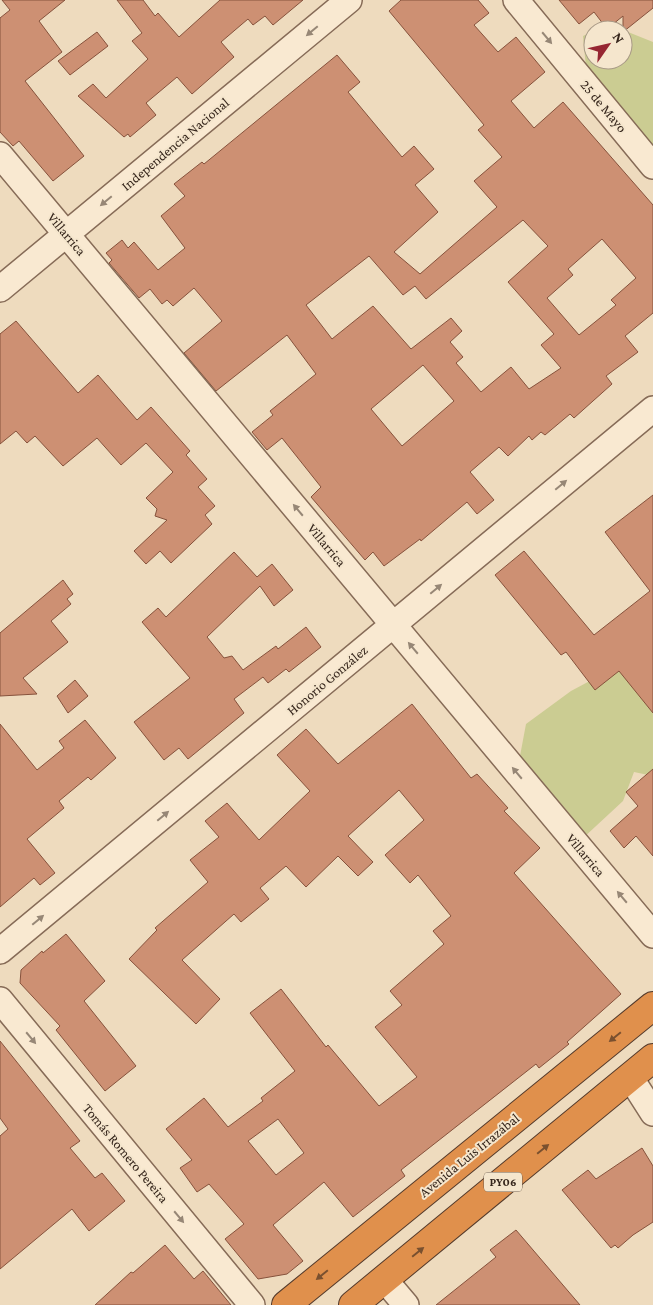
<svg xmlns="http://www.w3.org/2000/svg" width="653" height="1305" font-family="'Crimson Pro',serif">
	<rect width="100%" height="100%" fill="#eedbbe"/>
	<!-- green -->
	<path fill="#cbcc92" d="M 608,24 L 653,42 L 653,155 L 586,67 L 583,36 L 593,31 L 593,60 L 623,60 L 623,30 L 596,30 Z
		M 653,639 L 653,776 L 634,772 L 623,801 L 582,839 L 568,812 L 520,756 L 526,724 L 571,691 L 616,667 Z"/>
	<!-- building -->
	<path fill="#cd9073" stroke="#86523c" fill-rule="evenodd" d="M 2,0 L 65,0 L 39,21 L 62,52 L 25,81 L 84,156 L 53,181 L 19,141 L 13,146 L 0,132 L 0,18 L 10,10 Z
		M 117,0 L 143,0 L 155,16 L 158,13 L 179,37 L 220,0 L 303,0 L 273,25 L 265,16 L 253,25 L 248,19 L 221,42 L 234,57 L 192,94 L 177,77 L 146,103 L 156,115 L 130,137 L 128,134 L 124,137 L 78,96 L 93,84 L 106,98 L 148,59 L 132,41 L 142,33 Z
		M 401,0 L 478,0 L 489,13 L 474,25 L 498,52 L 516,37 L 545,72 L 511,101 L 534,128 L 563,102 L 653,205 L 653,313 L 625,336 L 638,352 L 606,376 L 612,384 L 574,418 L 570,414 L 545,435 L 541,432 L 532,440 L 529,436 L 508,456 L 499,447 L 470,472 L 494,500 L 477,514 L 467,502 L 421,541 L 420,539 L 384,566 L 373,552 L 365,560 L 311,497 L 321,487 L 282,438 L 267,450 L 252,432 L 273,415 L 270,411 L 316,374 L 287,335 L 216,391 L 184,353 L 222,321 L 194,288 L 173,306 L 167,300 L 162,304 L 150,289 L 139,298 L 109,263 L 112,260 L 106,253 L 122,240 L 128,248 L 134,242 L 158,270 L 185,248 L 161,216 L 185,196 L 174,184 L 202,162 L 204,164 L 337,55 L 360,82 L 348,92 L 402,157 L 414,146 L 434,169 L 415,185 L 438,212 L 394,252 L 420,274 L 497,207 L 474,181 L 502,157 L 478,130 L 484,125 L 389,11 ZM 523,220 L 548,246 L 508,282 L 554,334 L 541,345 L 561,368 L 529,389 L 511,367 L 481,392 L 456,363 L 463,357 L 450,342 L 462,331 L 451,318 L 411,349 L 373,306 L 332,339 L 306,305 L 369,256 L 403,295 L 415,286 L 426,299 ZM 602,239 L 636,278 L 611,300 L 616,305 L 579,335 L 547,298 L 573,275 L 568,269 ZM 423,365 L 454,401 L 402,446 L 371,409 Z
		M 559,0 L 653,0 L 653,8 L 623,32 L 623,16 L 607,29 L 594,12 L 579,24 Z
		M 97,32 L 108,46 L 70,75 L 58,61 Z
		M 16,321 L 78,393 L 98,375 L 137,420 L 151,407 L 190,451 L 186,455 L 207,479 L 198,487 L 215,506 L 205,515 L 212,524 L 171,563 L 160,551 L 146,564 L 134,551 L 167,520 L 155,516 L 157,509 L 146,498 L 173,472 L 146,443 L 121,465 L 97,438 L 63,466 L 35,436 L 27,443 L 16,431 L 0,444 L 0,334 Z
		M 653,495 L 653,713 L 619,671 L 595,690 L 566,652 L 561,655 L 495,575 L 524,551 L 594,635 L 650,591 L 605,532 Z
		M 234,552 L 257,577 L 272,564 L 293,590 L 274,606 L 260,586 L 207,637 L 224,658 L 232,656 L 243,670 L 276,646 L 278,649 L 306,627 L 321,647 L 289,672 L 286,669 L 268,683 L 263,677 L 234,699 L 244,713 L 188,759 L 179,748 L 164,760 L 134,722 L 190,678 L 142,622 L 158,608 L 166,617 Z
		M 63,580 L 73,594 L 67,599 L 71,604 L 51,621 L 68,642 L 23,678 L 37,694 L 0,696 L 0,633 Z
		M 75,680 L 88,696 L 68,713 L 57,696 Z
		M 412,704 L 471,778 L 477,774 L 508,808 L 504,811 L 540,848 L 514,873 L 621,994 L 567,1042 L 569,1044 L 539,1068 L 536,1064 L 401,1170 L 405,1176 L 353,1217 L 324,1182 L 273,1225 L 303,1261 L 287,1274 L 258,1279 L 225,1239 L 244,1224 L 209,1184 L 197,1192 L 180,1168 L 192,1160 L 166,1129 L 204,1098 L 228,1127 L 263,1101 L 261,1098 L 295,1071 L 250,1013 L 281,989 L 326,1047 L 328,1045 L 379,1106 L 417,1077 L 375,1027 L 402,1005 L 390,991 L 444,944 L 433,931 L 451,916 L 418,875 L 410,883 L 385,855 L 424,820 L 399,790 L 348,836 L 373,862 L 358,876 L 338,856 L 306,887 L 286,866 L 260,888 L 269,899 L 241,922 L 234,914 L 182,960 L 220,999 L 196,1024 L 129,959 L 157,930 L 155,928 L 208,882 L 190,860 L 219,837 L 205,821 L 227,803 L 259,840 L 310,791 L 277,755 L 306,729 L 338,764 ZM 278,1119 L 304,1153 L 276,1175 L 248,1141 Z
		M 85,720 L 116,758 L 91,780 L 88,777 L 59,801 L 64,808 L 27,839 L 55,873 L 40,885 L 34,878 L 0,907 L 0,724 L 37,770 L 64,748 L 59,741 Z
		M 653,769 L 653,856 L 636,836 L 624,848 L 610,831 L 638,806 L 626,792 Z
		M 66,934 L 105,981 L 84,1001 L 136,1066 L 105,1091 L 56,1030 L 60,1026 L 20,983 L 21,970 L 42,951 L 43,953 Z
		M 0,1041 L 80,1141 L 70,1148 L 95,1178 L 102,1173 L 125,1201 L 89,1231 L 72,1209 L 0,1269 L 0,1136 L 8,1129 L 0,1118 Z
		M 642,1148 L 653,1166 L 653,1222 L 633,1235 L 618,1248 L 615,1245 L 611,1248 L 562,1190 L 588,1170 L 596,1179 Z
		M 516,1230 L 580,1305 L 436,1305 L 496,1257 L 490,1250 Z
		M 165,1245 L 194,1279 L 203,1271 L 231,1305 L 95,1305 L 131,1272 L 133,1273 Z"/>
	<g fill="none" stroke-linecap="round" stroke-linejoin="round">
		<defs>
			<path id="street" d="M 516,0 L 653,166
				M 0,155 L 653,935
				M 0,289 L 349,0
				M 0,951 L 653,409
				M 0,1000 L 252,1305
				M 630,1077 L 653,1113
				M 384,1279 L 406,1305"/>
			<path id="highway" d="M 286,1305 L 653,1006
				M 353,1305 L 653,1058"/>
		</defs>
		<!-- street casing -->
		<use href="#street" stroke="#866b57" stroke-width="28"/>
		<!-- highway casing -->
		<use href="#highway" stroke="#543a2b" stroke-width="30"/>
		<!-- street -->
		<use href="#street" stroke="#f9e9d1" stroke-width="25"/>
		<!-- highway -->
		<use href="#highway" stroke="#e0904c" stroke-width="28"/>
	</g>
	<!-- one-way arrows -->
	<defs><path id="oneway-solid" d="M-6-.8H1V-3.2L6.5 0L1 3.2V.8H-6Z" transform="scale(1.25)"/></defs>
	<g fill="#978776">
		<use href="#oneway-solid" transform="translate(312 31) rotate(140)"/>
		<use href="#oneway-solid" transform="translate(547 38) rotate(50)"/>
		<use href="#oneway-solid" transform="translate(106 201) rotate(140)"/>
		<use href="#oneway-solid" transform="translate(561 485) rotate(-40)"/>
		<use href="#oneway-solid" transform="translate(298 510) rotate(-130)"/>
		<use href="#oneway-solid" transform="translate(436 589) rotate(-40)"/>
		<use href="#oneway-solid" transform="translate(413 648) rotate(-130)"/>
		<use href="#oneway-solid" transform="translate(517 773) rotate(-130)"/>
		<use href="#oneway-solid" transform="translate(163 816) rotate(-40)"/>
		<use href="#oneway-solid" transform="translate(622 897) rotate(-130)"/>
		<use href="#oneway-solid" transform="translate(38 920) rotate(-40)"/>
		<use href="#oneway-solid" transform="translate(31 1038) rotate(50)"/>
		<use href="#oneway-solid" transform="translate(179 1217) rotate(50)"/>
	</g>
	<g fill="#79502f">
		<use href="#oneway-solid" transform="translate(615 1037) rotate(141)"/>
		<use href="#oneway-solid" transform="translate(543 1149) rotate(-39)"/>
		<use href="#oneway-solid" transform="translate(418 1252) rotate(-39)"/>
		<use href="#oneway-solid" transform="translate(322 1275) rotate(141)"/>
	</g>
	<g text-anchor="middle" stroke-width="4" stroke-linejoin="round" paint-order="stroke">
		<!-- shield labels -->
		<rect fill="#f5e6cd" stroke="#6f5f50" stroke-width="1" x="484" y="1172.5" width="38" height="19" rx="4"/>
		<g font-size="12" font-weight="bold" fill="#35251b">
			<text x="503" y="1186">PY06</text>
		</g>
		<!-- street labels -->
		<g font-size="14" fill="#35251b" stroke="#f5e6cd">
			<text transform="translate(604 106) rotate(50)" y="5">25 de Mayo</text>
			<text transform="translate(175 144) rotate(-40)" y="5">Independencia Nacional</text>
			<text transform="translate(67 234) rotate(50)" y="5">Villarrica</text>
			<text transform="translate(327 545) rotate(50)" y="5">Villarrica</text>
			<text transform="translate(327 680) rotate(-40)" y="5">Honorio González</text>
			<text transform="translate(586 855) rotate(50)" y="5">Villarrica</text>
			<text transform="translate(126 1153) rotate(50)" y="5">Tomás Romero Pereira</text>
			<text transform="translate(469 1155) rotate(-39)" y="5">Avenida Luis Irrazábal</text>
		</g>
	</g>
	<!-- north arrow -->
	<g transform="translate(608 45) rotate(56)"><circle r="24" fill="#f5e6cd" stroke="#a89986"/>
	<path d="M0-4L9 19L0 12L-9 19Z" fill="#962632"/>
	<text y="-8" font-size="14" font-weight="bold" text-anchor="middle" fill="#35251b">N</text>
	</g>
</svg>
